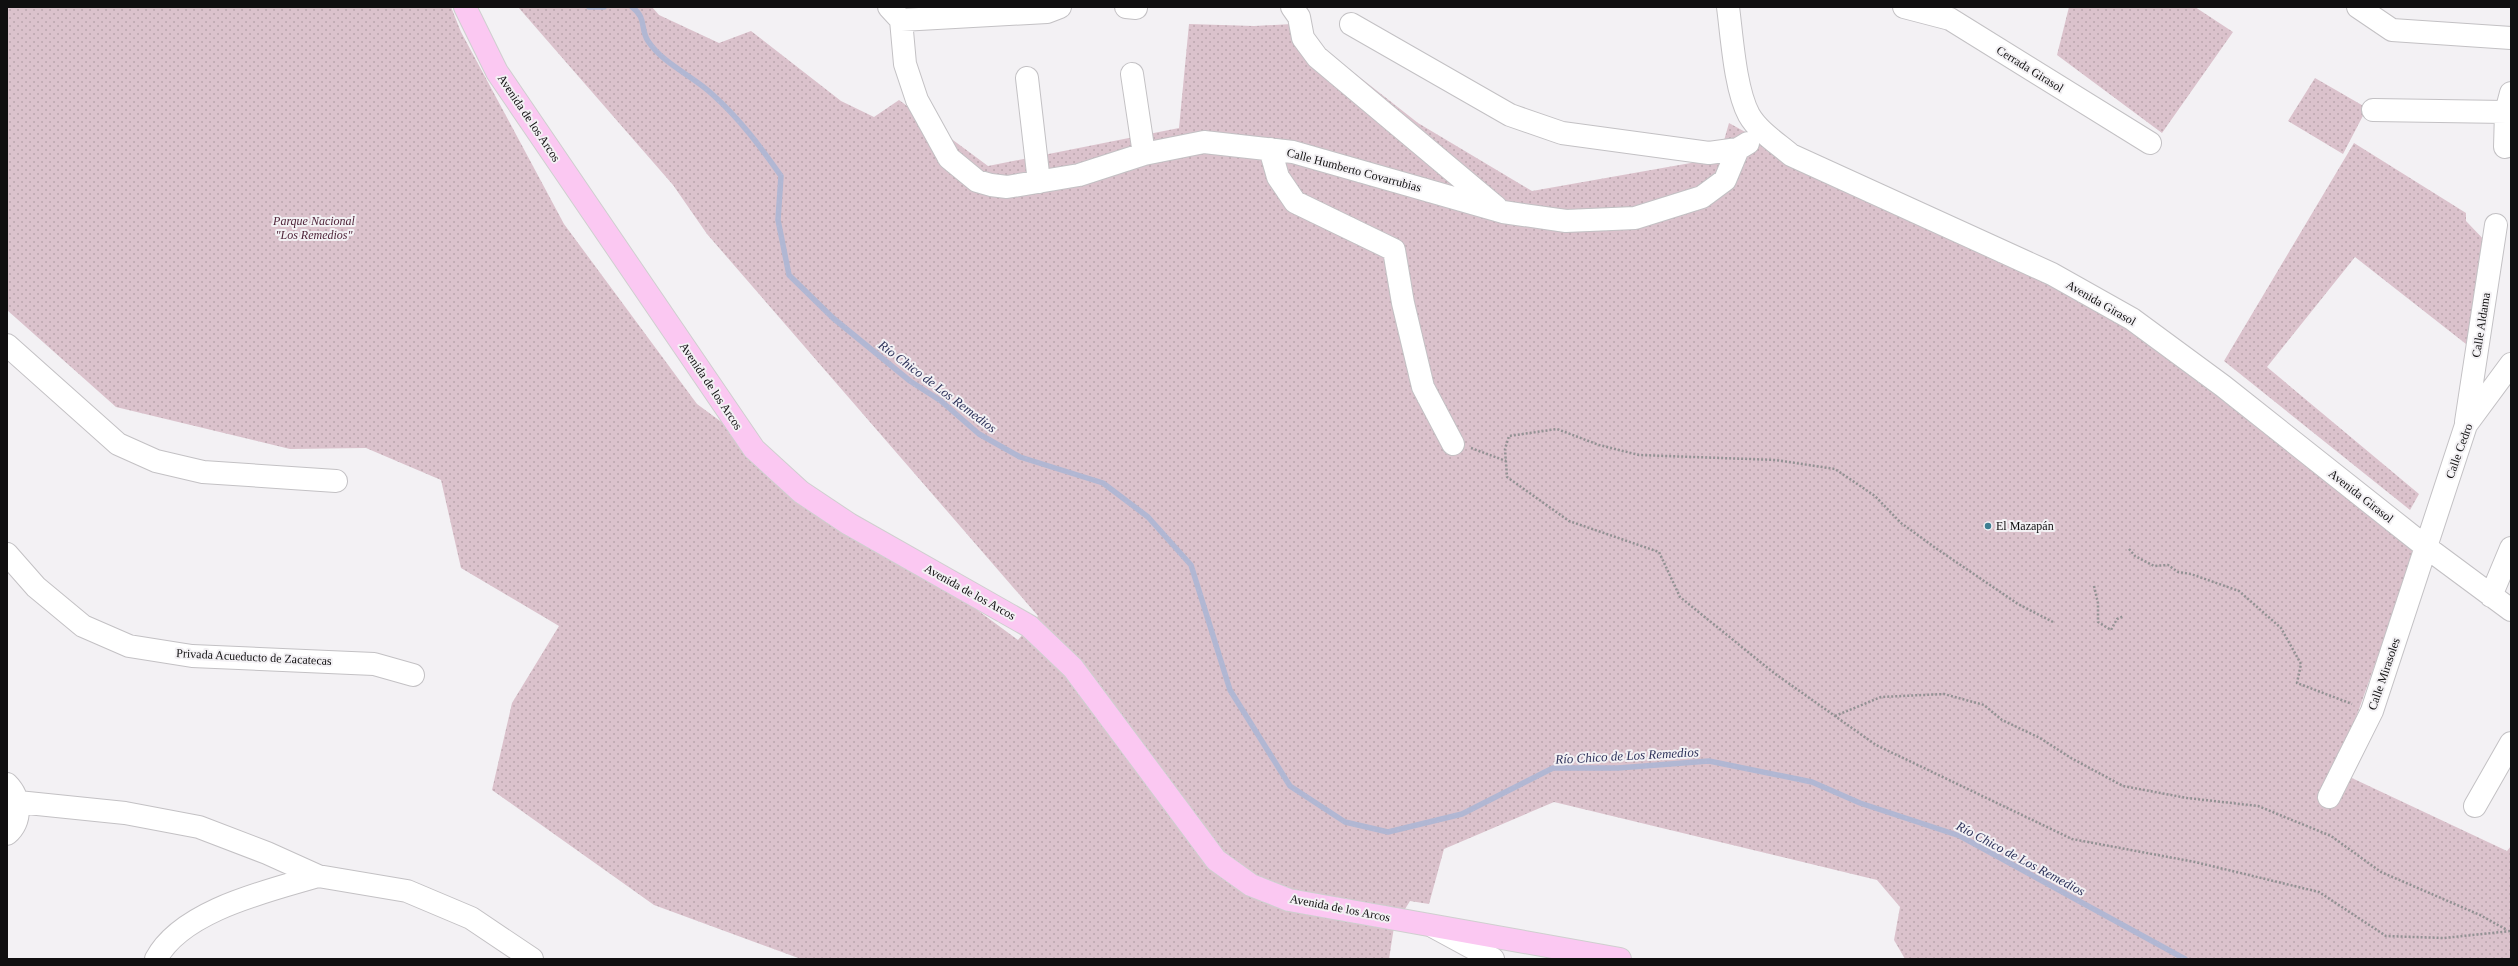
<svg xmlns="http://www.w3.org/2000/svg" width="2518" height="966" font-family="'Times New Roman',serif">
	<defs>
		<pattern id="grass-dots" width="8" height="8" patternUnits="userSpaceOnUse"><rect width="8" height="8" fill="#dbc2cc"/><path d="M2 2h.1M6 6h.1" fill="none" stroke="#bba6ae" stroke-width="1.8" stroke-linecap="round"/></pattern>
	</defs>
	<rect width="100%" height="100%" fill="#f3f1f4"/>
	<!-- grass -->
	<path fill="url(#grass-dots)" d="M 7,7 L 451,7 L 461,32 L 564,224 L 697,404 L 1018,640 L 1038,616 L 707,234 L 673,185 L 518,7 L 652,7 L 659,15 L 719,43 L 751,31 L 841,101 L 874,117 L 899,100 L 988,166 L 1179,128 L 1189,24 L 1254,26 L 1292,24 L 1418,123 L 1532,191 L 1719,158 L 1729,123 L 1819,173 L 2030,274 L 2135,332 L 2412,547 L 2415,552 L 2337,771 L 2507,851 L 2511,846 L 2511,959 L 1905,959 L 1894,940 L 1900,907 L 1877,880 L 1554,802 L 1444,849 L 1429,904 L 1410,901 L 1394,927 L 1389,959 L 801,959 L 654,905 L 492,790 L 512,703 L 559,626 L 461,568 L 441,480 L 366,448 L 290,449 L 116,407 L 7,310 Z
		M 2069,7 L 2195,7 L 2233,32 L 2162,133 L 2057,55 Z
		M 2315,78 L 2367,108 L 2343,154 L 2288,121 Z
		M 2354,143 L 2466,213 L 2466,221 L 2488,244 L 2466,344 L 2355,257 L 2267,367 L 2419,494 L 2410,510 L 2224,361 Z"/>
	<g fill="none" stroke-linecap="round" stroke-linejoin="round">
		<!-- stream -->
		<path stroke="#b1b7d3" stroke-width="5.5" d="M 589,7 L 604,7
			M 632,7 C 647,18 640,29 648,41 C 663,64 693,76 712,94 C 739,118 760,146 781,176 L 778,220 L 789,275 L 833,318 L 910,381 L 941,401 L 979,434 L 1020,457 L 1103,483 L 1148,517 L 1191,565 L 1230,690 L 1290,786 L 1345,822 L 1388,832 L 1462,814 L 1553,768 L 1618,768 L 1709,761 L 1812,782 L 1860,803 L 1960,836 L 2185,959"/>
		<defs>
			<path id="minor" d="M 889,7 L 901,20 L 905,64 L 917,100 L 949,158 L 977,181 L 991,185 L 1007,187 L 1079,175 L 1144,154 L 1204,142 L 1293,152 L 1503,212 L 1566,221 L 1635,218 L 1702,197 L 1725,180 L 1738,149
				M 1126,7 L 1136,8
				M 1292,7 L 1299,17 L 1303,38 L 1317,57 L 1496,207
				M 1728,7 C 1732,37 1735,89 1749,115 C 1758,131 1777,143 1791,155 L 2052,274 L 2132,319 L 2223,386 L 2426,547 L 2511,610
				M 1904,7 L 1950,19 L 2150,143
				M 2358,7 L 2392,30 L 2511,38
				M 901,20 L 1047,12 L 1060,7
				M 1351,24 L 1510,115 L 1562,133 L 1709,153 L 1738,149 L 1748,143
				M 1132,74 L 1144,154
				M 1027,78 L 1039,182
				M 2373,110 L 2506,112
				M 2505,147 L 2506,112 L 2511,93
				M 1270,149 L 1278,177 L 1295,202 L 1394,250 L 1403,303 L 1423,387 L 1453,444
				M 7,345 L 118,444 L 156,461 L 203,472 L 336,481
				M 2466,422 L 2496,225
				M 7,554 L 36,587 L 83,626 L 129,646 L 192,656 L 374,664 L 413,675
				M 2491,596 L 2511,548
				M 7,784 C 21,798 22,821 7,834
				M 2329,797 L 2372,711 L 2466,425 L 2511,364
				M 18,802 L 125,813 L 199,827 L 267,853 L 318,876 L 407,891 L 471,918 L 532,959
				M 2475,806 L 2511,743
				M 1434,927 L 1493,959
				M 156,959 C 182,910 268,891 318,876"/>
			<path id="major" d="M 465,7 L 497,72 L 754,449 L 801,492 L 849,524 L 1029,626 L 1073,668 L 1216,860 L 1251,885 L 1289,900 L 1620,959"/>
		</defs>
		<!-- minor casing -->
		<use href="#minor" stroke="#c3c1c4" stroke-width="24"/>
		<!-- major casing -->
		<use href="#major" stroke="#cfcfcf" stroke-width="24"/>
		<!-- path -->
		<path stroke="#929193" stroke-width="2.5" stroke-dasharray="2 2" stroke-linecap="butt" d="M 1471,448 L 1506,461
			M 2129,549 L 2135,556 L 2154,566 L 2168,565 L 2178,572 L 2191,574 L 2239,591 L 2281,628 L 2301,664 L 2297,683 L 2352,704
			M 2094,586 L 2098,603 L 2098,622 L 2111,630 L 2117,619 L 2124,616
			M 2053,622 L 2018,604 L 1937,549 L 1901,523 L 1875,496 L 1835,469 L 1776,460 L 1639,455 L 1599,445 L 1557,429 L 1509,436 L 1505,449 L 1507,477 L 1569,521 L 1659,552 L 1680,597 L 1774,673 L 1876,745 L 2072,839 L 2195,862 L 2319,892 L 2386,936 L 2444,938 L 2511,931
			M 1835,716 L 1881,697 L 1944,694 L 1984,705 L 2002,720 L 2040,738 L 2071,758 L 2123,786 L 2187,798 L 2258,806 L 2331,836 L 2381,872 L 2480,915 L 2507,930"/>
		<!-- minor -->
		<use href="#minor" stroke="#fff" stroke-width="22"/>
		<!-- major -->
		<use href="#major" stroke="#fbc8f2" stroke-width="22"/>
	</g>
	<!-- markers -->
	<circle fill="#3e7e92" stroke="#f3f1f4" stroke-width="1.5" cx="1988" cy="526" r="4"/>
	<g text-anchor="middle" stroke-width="4" stroke-linejoin="round" paint-order="stroke">
		<!-- street labels -->
		<g font-size="12" fill="#100f10" stroke="#f3f1f4">
			<text transform="translate(2030 69) rotate(32)" y="4">Cerrada Girasol</text>
			<text transform="translate(529 118) rotate(56)" y="4">Avenida de los Arcos</text>
			<text transform="translate(1354 170) rotate(15)" y="4">Calle Humberto Covarrubias</text>
			<text transform="translate(2101 303) rotate(30)" y="4">Avenida Girasol</text>
			<text transform="translate(2481 325) rotate(-81)" y="4">Calle Aldama</text>
			<text transform="translate(711 386) rotate(56)" y="4">Avenida de los Arcos</text>
			<text transform="translate(2459 451) rotate(-70)" y="4">Calle Cedro</text>
			<text transform="translate(2361 496) rotate(38)" y="4">Avenida Girasol</text>
			<text transform="translate(970 592) rotate(29)" y="4">Avenida de los Arcos</text>
			<text transform="translate(254 657) rotate(3)" y="4">Privada Acueducto de Zacatecas</text>
			<text transform="translate(2384 674) rotate(-71)" y="4">Calle Mirasoles</text>
			<text transform="translate(1340 908) rotate(11)" y="4">Avenida de los Arcos</text>
		</g>
		<!-- park labels -->
		<g font-size="12" font-style="italic" fill="#4e2338" stroke="#f3f1f4">
			<text x="314" y="225">Parque Nacional<tspan x="314" dy="14">"Los Remedios"</tspan></text>
		</g>
		<!-- poi labels -->
		<g font-size="12" fill="#100f10" stroke="#f3f1f4" text-anchor="start">
			<text x="1996" y="530">El Mazapán</text>
		</g>
		<!-- water labels -->
		<g font-size="13" font-style="italic" fill="#2e335b" stroke="#f3f1f4">
			<text transform="translate(938 386) rotate(37)" y="5">Río Chico de Los Remedios</text>
			<text transform="translate(1627 755) rotate(-3)" y="5">Río Chico de Los Remedios</text>
			<text transform="translate(2021 858) rotate(28)" y="5">Río Chico de Los Remedios</text>
		</g>
	</g>
	<!-- border -->
	<rect width="2518" height="966" fill="none" stroke="#100f10" stroke-width="16"/>
</svg>
